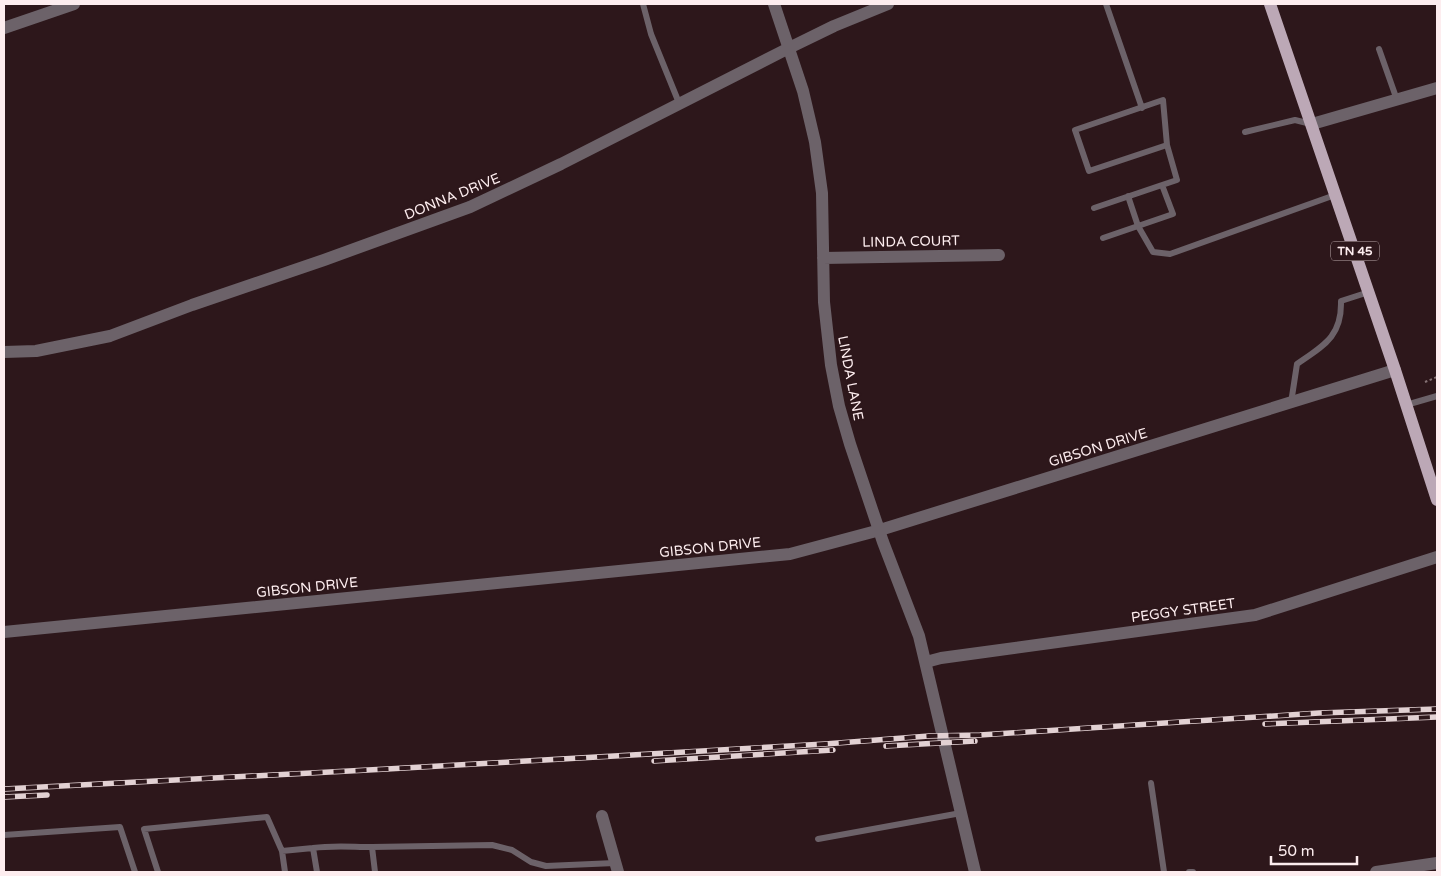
<svg xmlns="http://www.w3.org/2000/svg" width="1441" height="876" font-family="'Varela Round',sans-serif">
	<rect width="100%" height="100%" fill="#2d171b"/>
	<g fill="none" stroke-linecap="round" stroke-linejoin="round">
		<!-- path -->
		<path stroke="#857275" stroke-width="2" stroke-dasharray="2.5 2.5" stroke-linecap="butt" d="M 1425,382 L 1437,377"/>
		<!-- lane -->
		<path stroke="#6c6269" stroke-width="6" d="M 643,4 L 651,34 L 679,103
			M 1106,4 L 1142,108
			M 1379,49 L 1397,100
			M 1163,100 L 1167,145 L 1089,171 L 1075,130 Z
			M 1245,132 L 1295,120 L 1311,124
			M 1128,196 L 1138,226 L 1153,252 L 1170,254 L 1335,195
			M 1094,208 L 1162,185
			M 1103,238 L 1173,214 L 1162,185 L 1177,180 L 1167,145
			M 1291,403 L 1297,364 C 1323,346 1342,337 1341,301 L 1369,292
			M 1406,405 L 1437,396
			M 1151,783 L 1164,872
			M 4,835 L 120,827 L 135,872
			M 818,839 L 961,813
			M 372,847 L 492,845 L 512,850 L 531,862 L 546,866 L 615,863
			M 313,848 C 333,845 352,847 372,847 L 375,872
			M 282,851 L 285,872
			M 158,872 L 144,829 L 267,817 L 282,851 L 313,848 L 317,872
			M 1189,872 L 1193,872"/>
		<!-- street -->
		<path stroke="#6c6269" stroke-width="12" d="M 774,4 L 803,91 L 815,142 L 822,193 L 824,302 L 831,365 L 839,406 L 850,444 L 883,542 L 919,636 L 975,872
			M 4,28 L 74,4
			M 1312,124 L 1437,88
			M 823,258 L 999,255
			M 4,352 L 36,351 L 110,336 L 192,305 L 324,260 L 470,207 L 561,164 L 789,48 L 834,26 L 888,4
			M 4,632 L 790,554 L 880,530 L 1395,370
			M 926,662 L 941,658 L 1255,615 L 1437,557
			M 602,816 L 618,872
			M 1376,872 L 1437,863"/>
		<!-- primary -->
		<path stroke="#bca8b6" stroke-width="12" d="M 1270,4 L 1395,370 L 1437,500"/>
		<defs>
			<path id="rail" d="M 1265,724 L 1437,717
				M 886,746 L 975,741
				M 654,761 L 833,750
				M 4,789 L 387,769 L 825,744 L 929,736 L 980,735 L 1319,713 L 1437,709
				M 4,797 L 47,795"/>
		</defs>
		<!-- rail casing -->
		<use href="#rail" stroke="#e2d1d3" stroke-width="5.5"/>
		<!-- rail -->
		<use href="#rail" stroke="#2d171b" stroke-width="4" stroke-dasharray="11" stroke-linecap="butt"/>
	</g>
	<g text-anchor="middle" stroke-width="4" stroke-linejoin="round" paint-order="stroke">
		<!-- shield labels -->
		<rect fill="#2d171b" stroke="#bfadaf" stroke-width="1" x="1331" y="241.5" width="48" height="19" rx="4"/>
		<g font-size="12" font-weight="bold" fill="#fdedef">
			<text x="1355" y="255">TN 45</text>
		</g>
		<!-- street labels -->
		<g font-size="14" fill="#fdedef" stroke="#2d171b">
			<text transform="translate(452 196) rotate(-22)" y="5">DONNA DRIVE</text>
			<text transform="translate(911 241) rotate(-1)" y="5">LINDA COURT</text>
			<text transform="translate(851 378) rotate(79)" y="5">LINDA LANE</text>
			<text transform="translate(1098 447) rotate(-17)" y="5">GIBSON DRIVE</text>
			<text transform="translate(710 547) rotate(-6)" y="5">GIBSON DRIVE</text>
			<text transform="translate(307 587) rotate(-6)" y="5">GIBSON DRIVE</text>
			<text transform="translate(1183 610) rotate(-8)" y="5">PEGGY STREET</text>
		</g>
	</g>
	<!-- border -->
	<rect width="1441" height="876" fill="none" stroke="#fdedef" stroke-width="10"/>
	<!-- scale -->
	<path d="M1271 856v8h86v-8" fill="none" stroke="#fdedef" stroke-width="2.5"/>
	<text x="1278" y="856" font-size="15" fill="#fdedef" stroke="#2d171b" stroke-width="4" paint-order="stroke">50 m</text>
</svg>
